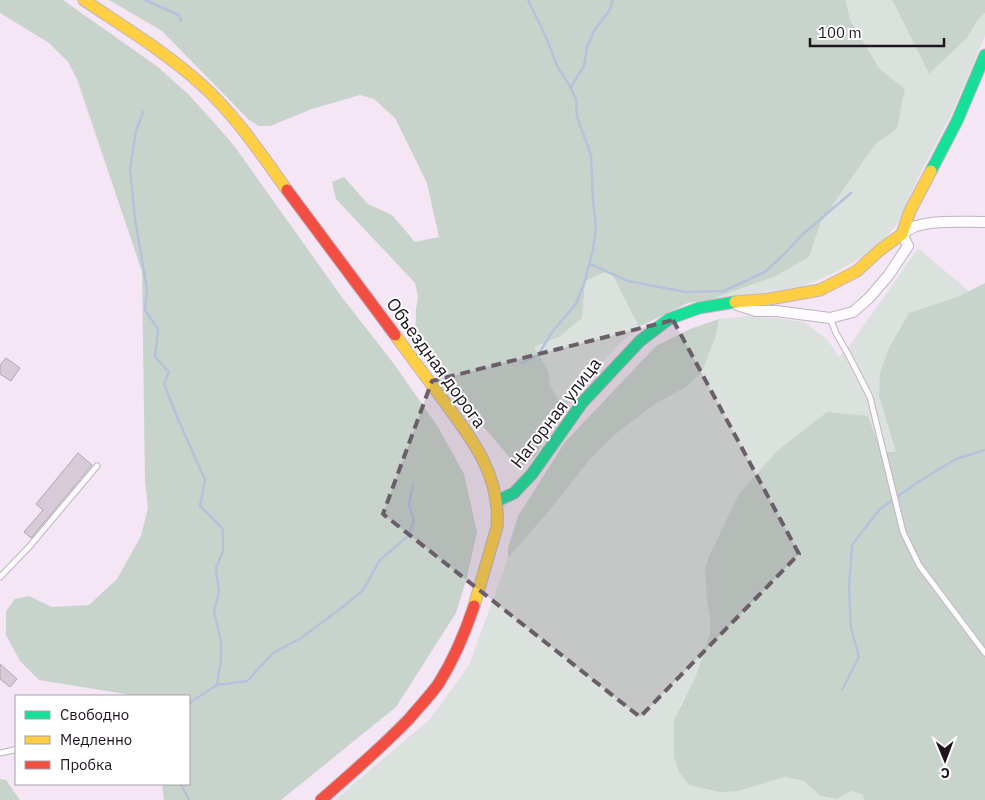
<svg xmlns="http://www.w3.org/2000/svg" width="985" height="800" font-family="'IBM Plex Sans',sans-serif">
	<rect width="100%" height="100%" fill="#f4e6f4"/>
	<!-- green -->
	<path fill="#dbe2dd" d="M 846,0 L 892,0 L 929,74 L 967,38 L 977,21 L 985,13 L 985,36 L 953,111 L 918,178 L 899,221 L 886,238 L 868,254 L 832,274 L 804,286 L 709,300 L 776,276 L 809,257 L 821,222 L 864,160 L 877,143 L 897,129 L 905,89 L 879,68 L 850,20 Z
		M 918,248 L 985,305 L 985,800 L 705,570 L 707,602 L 710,618 L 710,633 L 695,678 L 680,706 L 738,791 L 785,777 L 804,781 L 820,796 L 837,799 L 851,791 L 862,794 L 865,800 L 335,800 L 430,719 L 469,665 L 508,558 L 550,510 L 587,463 L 612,437 L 655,404 L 661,400 L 718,325 L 719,319 L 748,316 L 774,318 L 804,322 L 827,339 L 839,357 L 853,341 Z
		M 610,269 L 639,327 L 616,347 L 564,408 L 549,386 L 548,370 L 534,347 L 559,337 L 585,281 Z"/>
	<!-- forest -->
	<path fill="#c8d4cb" d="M 0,0 L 63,0 L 158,67 L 188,94 L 211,119 L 235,147 L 341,296 L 394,364 L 438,427 L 464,474 L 477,532 L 467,577 L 456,613 L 396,707 L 281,800 L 164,800 L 162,784 L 189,784 L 189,696 L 127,696 L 125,694 L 39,680 L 20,661 L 6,635 L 6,611 L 15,599 L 29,596 L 52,607 L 89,605 L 117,579 L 141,536 L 148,508 L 145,481 L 142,272 L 77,79 L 68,62 L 49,43 L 0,13 Z
		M 109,0 L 846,0 L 850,20 L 879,68 L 905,89 L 897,129 L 877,143 L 864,160 L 821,222 L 809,257 L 776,276 L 709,300 L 688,303 L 639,327 L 610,270 L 585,281 L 582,318 L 559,337 L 534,347 L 548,370 L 550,386 L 564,408 L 535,456 L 522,466 L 510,458 L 415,346 L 416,309 L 418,297 L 415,283 L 336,199 L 332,182 L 344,177 L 368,204 L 392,215 L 415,242 L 439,237 L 427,183 L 395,118 L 374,99 L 360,95 L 312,109 L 270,126 L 259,126 L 249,120 L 162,31 Z
		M 892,0 L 985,0 L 985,13 L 977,21 L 967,38 L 929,74 Z
		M 985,283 L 985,800 L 865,800 L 862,794 L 851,791 L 837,799 L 820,796 L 804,781 L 785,777 L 738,791 L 720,792 L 689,785 L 679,772 L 674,757 L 674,720 L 695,678 L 710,633 L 710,618 L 707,602 L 705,570 L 709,556 L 739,494 L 776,452 L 827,412 L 868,416 L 881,452 L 896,452 L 879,396 L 880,373 L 889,348 L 909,313 L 960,296 Z
		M 719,319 L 715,339 L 701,373 L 686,387 L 655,404 L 612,437 L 587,463 L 550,510 L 508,558 L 508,548 L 518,516 L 565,442 L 656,346 L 690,329 Z
		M 0,779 L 6,780 L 20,800 L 0,800 Z"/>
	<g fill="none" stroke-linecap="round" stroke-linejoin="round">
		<!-- stream -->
		<path stroke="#b4c2db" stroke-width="2.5" d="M 145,0 L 179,15 L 181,21
			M 571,87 L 584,66 L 587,47 L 594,31 L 609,11 L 613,0
			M 143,112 L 136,131 L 130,169 L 135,219 L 147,289 L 145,310 L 158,329 L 155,357 L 169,372 L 164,384 L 178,419 L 205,480 L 200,506 L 223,529 L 223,551 L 216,568 L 219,592 L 214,611 L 221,642 L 221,658 L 217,685
			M 590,264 L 628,281 L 654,286 L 686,292 L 724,291 L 765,272 L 782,256 L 804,233 L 851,193
			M 522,363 L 538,355 L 552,332 L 576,304 L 585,281 L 593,250 L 596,226 L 593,200 L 591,155 L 577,117 L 576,99 L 571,88 L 557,66 L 546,37 L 528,0
			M 842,690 L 859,657 L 851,628 L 849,587 L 852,545 L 880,509 L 918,482 L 956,459 L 985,450
			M 189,703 L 217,685 L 247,681 L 273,653 L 301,638 L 344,606 L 363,590 L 380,560 L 408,536 L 414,521 L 409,504 L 413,485
			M 181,784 L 189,800"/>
	</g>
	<!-- building -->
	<path fill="#d6cbd6" stroke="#b0a5b0" d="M 6,358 L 20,368 L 11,381 L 0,374 L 0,365 Z
		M 78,453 L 92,465 L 31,538 L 24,532 L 43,510 L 36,504 Z
		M 0,664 L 17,679 L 10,687 L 0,679 Z"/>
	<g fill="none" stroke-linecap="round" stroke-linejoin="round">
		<defs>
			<path id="lane" d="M 830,318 L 836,333 L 849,356 L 870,397 L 903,532 L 919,565 L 985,653
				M 0,577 L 29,547 L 97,466
				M 0,753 L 14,750 L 16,749"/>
			<path id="street" d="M 737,305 L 756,311 L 776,311 L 830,318 L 853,312 L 869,298 L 888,276 L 908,246 L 902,234 C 907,231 911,228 916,226 C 936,220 965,222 985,222"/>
			<path id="fast" d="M 931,171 L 957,121 L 985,55
				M 497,501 L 514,493 L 532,474 L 582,403 L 640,341 L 669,319 L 699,308 L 735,302"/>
			<path id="slow" d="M 84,0 C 124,27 167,53 202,85 C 236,116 261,154 287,190
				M 735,302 L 769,299 L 820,290 L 857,271 L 880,250 L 902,234 L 910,211 L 931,171
				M 395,335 C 411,357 427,378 443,400 C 472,439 501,475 497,527 L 474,606"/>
			<path id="jam" d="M 287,190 L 395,335
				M 321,800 C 351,774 381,748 409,719 C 419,707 430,696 439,683 C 454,659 465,633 474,606"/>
		</defs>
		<!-- lane casing -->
		<use href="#lane" stroke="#bfb4bf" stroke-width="7"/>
		<!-- street casing -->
		<use href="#street" stroke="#bfb4bf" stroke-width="12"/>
		<!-- fast casing -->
		<use href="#fast" stroke="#bfb4bf" stroke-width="13"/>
		<!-- slow casing -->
		<use href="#slow" stroke="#bfb4bf" stroke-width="13"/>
		<!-- jam casing -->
		<use href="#jam" stroke="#bfb4bf" stroke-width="13"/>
		<!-- lane -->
		<use href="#lane" stroke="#fdfbfd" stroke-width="5"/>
		<!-- street -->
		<use href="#street" stroke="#fdfbfd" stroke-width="10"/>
		<!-- fast -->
		<use href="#fast" stroke="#16e098" stroke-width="11"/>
		<!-- slow -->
		<use href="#slow" stroke="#ffcf43" stroke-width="11"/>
		<!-- jam -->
		<use href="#jam" stroke="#f24e42" stroke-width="11"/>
	</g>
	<!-- marked area -->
	<path fill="#695e69" fill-opacity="0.2" stroke="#695e69" stroke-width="4" stroke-dasharray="10 6" stroke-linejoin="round" d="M 673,320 L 799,554 L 640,717 L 383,514 L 432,381 Z"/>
	<g text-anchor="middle" stroke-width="4" stroke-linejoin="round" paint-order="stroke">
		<!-- street labels -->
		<g font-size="18" fill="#1e151e" stroke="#fff">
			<text transform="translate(436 363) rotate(54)" y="6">Объездная дорога</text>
			<text transform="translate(556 413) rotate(-52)" y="6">Нагорная улица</text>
		</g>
	</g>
	<!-- legend -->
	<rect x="15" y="695" width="175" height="90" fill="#ffffff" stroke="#a5a1a5"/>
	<rect x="25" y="711" width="25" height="8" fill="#16e098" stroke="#a5a1a5"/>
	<text x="60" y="720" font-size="15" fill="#1e151e">Свободно</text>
	<rect x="25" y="736" width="25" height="8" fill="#ffcf43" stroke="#a5a1a5"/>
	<text x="60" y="745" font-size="15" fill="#1e151e">Медленно</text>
	<rect x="25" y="761" width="25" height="8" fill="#f24e42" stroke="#a5a1a5"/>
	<text x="60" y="770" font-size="15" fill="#1e151e">Пробка</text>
	<!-- north arrow -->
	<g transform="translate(945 760) rotate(179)" stroke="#ffffff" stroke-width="4" paint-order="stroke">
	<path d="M0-4L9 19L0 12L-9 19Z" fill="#1e151e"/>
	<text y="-8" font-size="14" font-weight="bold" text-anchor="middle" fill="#1e151e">С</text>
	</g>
	<!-- scale -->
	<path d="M810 38v8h134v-8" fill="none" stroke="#1e151e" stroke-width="2.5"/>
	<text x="818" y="38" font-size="15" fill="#1e151e" stroke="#ffffff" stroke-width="4" paint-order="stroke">100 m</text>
</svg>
